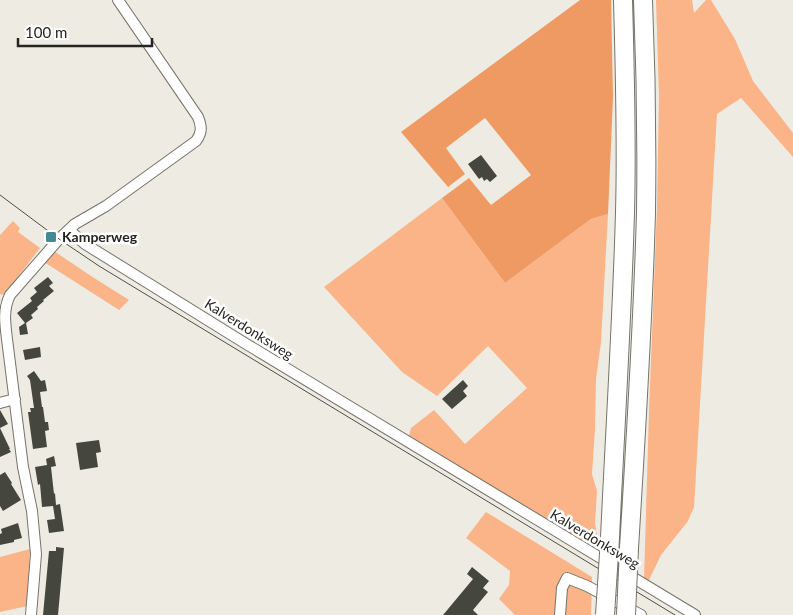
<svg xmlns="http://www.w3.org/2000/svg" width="793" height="615" font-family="Lato,sans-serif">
	<rect width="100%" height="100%" fill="#eeece2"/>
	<!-- green -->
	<path fill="#fbb388" d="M 656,0 L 692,0 L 694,13 L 706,0 L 711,0 L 735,39 L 753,81 L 793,133 L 793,157 L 741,98 L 717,114 L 694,507 L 688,521 L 661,555 L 649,580 L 644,580 L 649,411 L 657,208 L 659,96 Z
		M 442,198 L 505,283 L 591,219 L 608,214 L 601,342 L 596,379 L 595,429 L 592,474 L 597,491 L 595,523 L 597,534 L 596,550 L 442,458 L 409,436 L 411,428 L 434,410 L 465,444 L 527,388 L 488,346 L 437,396 L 402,372 L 324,287 Z
		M 13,221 L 20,228 L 18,232 L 40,248 L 4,295 L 0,294 L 0,235 Z
		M 54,251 L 91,276 L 129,300 L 119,310 L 44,262 Z
		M 486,512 L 592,577 L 591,615 L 515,615 L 499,599 L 509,585 L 510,571 L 466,538 Z
		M 30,549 L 27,606 L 0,612 L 0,557 Z"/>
	<!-- forest -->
	<path fill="#f09a63" d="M 580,0 L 611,0 L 613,97 L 608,214 L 591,219 L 505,283 L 442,198 L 469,178 L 491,205 L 531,175 L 485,118 L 446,148 L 465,174 L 448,187 L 401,132 Z"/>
	<!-- building -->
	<path fill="#45473f" d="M 481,155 L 497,176 L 490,182 L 487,179 L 484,181 L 482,177 L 479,179 L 468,164 Z
		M 48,277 L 53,283 L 49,286 L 54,291 L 43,300 L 44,301 L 37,307 L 38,309 L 31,315 L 33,318 L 26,323 L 28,334 L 20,335 L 19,327 L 25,323 L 17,313 L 32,301 L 30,298 L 37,292 L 34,288 Z
		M 40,347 L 41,357 L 25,360 L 23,350 Z
		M 34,371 L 41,381 L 45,380 L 47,391 L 40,392 L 42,407 L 43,407 L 45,422 L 48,422 L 49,430 L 45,431 L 47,447 L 33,449 L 28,412 L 31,412 L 30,408 L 34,408 L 30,380 L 27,376 Z
		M 463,380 L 468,386 L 463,391 L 467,396 L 452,409 L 442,399 Z
		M 0,410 L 8,424 L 0,428 L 10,449 L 9,449 L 11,452 L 0,457 Z
		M 99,440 L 101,452 L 96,453 L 98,467 L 80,470 L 76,443 Z
		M 54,456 L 56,466 L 51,467 L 54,494 L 55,493 L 56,505 L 60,504 L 64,531 L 49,533 L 47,520 L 55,519 L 53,506 L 42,507 L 40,484 L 38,485 L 35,467 L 47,465 L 46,459 Z
		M 5,472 L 12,483 L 11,484 L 21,500 L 3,511 L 0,506 L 0,475 Z
		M 18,523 L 22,538 L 14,540 L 14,542 L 0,545 L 0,534 L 2,533 L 1,529 Z
		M 56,547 L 64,548 L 58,615 L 43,615 L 49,551 L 56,551 Z
		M 472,567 L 489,581 L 483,588 L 488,592 L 473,610 L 478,615 L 443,615 L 473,579 L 467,574 Z"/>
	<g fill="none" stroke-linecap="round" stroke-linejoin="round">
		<defs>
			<path id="minor" d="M 69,230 L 85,244 L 243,342 L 695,615
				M 0,403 L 15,399
				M 31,615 L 36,554 L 32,511 L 23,467 L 7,339 C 5,323 3,309 10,295 L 59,239 L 75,224 L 106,206 L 196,141 C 202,133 202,127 198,117 L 118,0
				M 560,615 L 562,588 L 567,578 L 587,586 L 641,615"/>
			<path id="motorway" d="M 610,538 C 615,430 622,321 625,212 C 627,142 625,71 623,0
				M 629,548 C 636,436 643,324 646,212 C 647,141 646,71 643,0"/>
		</defs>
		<!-- minor casing -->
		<use href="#minor" stroke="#75736a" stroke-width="12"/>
		<!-- motorway casing -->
		<use href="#motorway" stroke="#75736a" stroke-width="20"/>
		<!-- minor -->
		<use href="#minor" stroke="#fff" stroke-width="10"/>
		<!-- motorway -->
		<use href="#motorway" stroke="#fff" stroke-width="18"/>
		<!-- tram -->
		<path stroke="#4e4d49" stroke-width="1" d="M 0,195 L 59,239 L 99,266 L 675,615"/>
		<defs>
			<path id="motorway-bridge" d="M 605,615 L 610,538
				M 626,615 L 629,548"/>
		</defs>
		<!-- motorway-bridge casing -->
		<use href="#motorway-bridge" stroke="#75736a" stroke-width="20" stroke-linecap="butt"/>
		<!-- motorway-bridge -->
		<use href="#motorway-bridge" stroke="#fff" stroke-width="18"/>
	</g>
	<!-- markers -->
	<rect fill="#448a95" stroke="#fff" stroke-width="2" x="45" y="231" width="12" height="12" rx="2.5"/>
	<g text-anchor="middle" stroke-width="5" stroke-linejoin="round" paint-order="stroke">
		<!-- poi labels -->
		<g font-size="14" font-weight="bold" fill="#252421" stroke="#fff" text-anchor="start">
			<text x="62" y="242">Kamperweg</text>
		</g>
		<!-- street labels -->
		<g font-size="14" fill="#252421" stroke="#fff">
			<text transform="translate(249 329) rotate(32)" y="5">Kalverdonksweg</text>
			<text transform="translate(595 539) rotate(31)" y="5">Kalverdonksweg</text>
		</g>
	</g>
	<!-- scale -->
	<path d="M18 38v8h134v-8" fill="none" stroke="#252421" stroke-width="2.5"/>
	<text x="25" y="38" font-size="15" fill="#252421" stroke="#ffffff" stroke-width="4" paint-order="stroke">100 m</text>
</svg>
